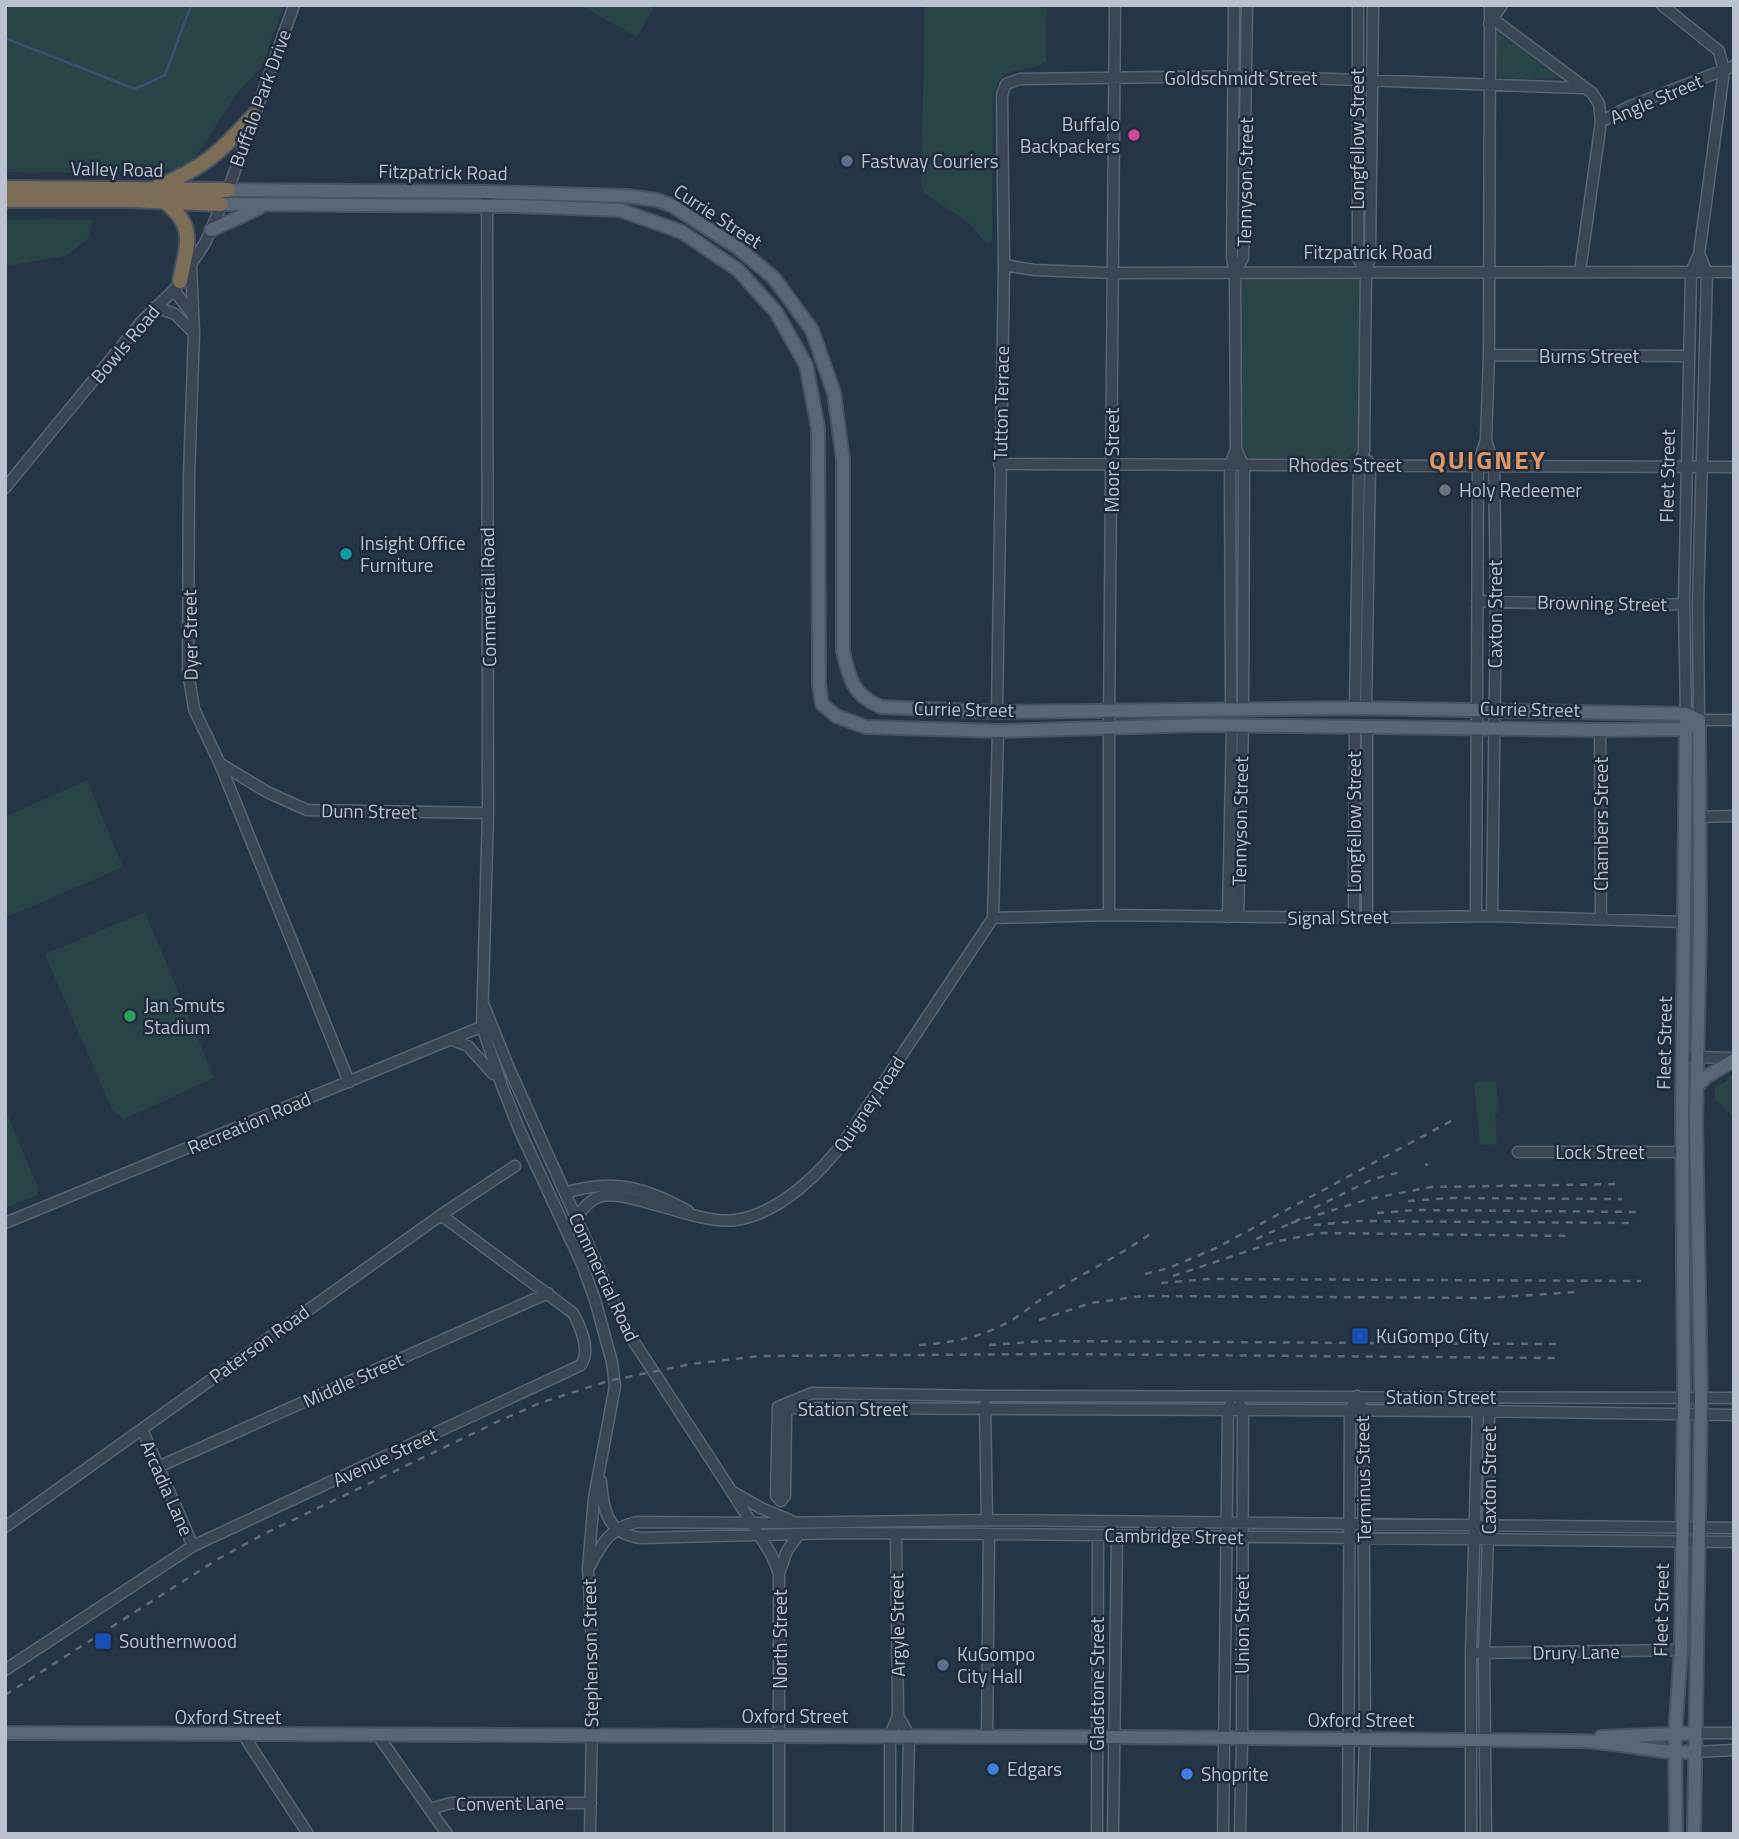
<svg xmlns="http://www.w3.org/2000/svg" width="1739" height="1839" font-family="'Titillium Web',sans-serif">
	<rect width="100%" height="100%" fill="#263546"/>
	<!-- green -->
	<path fill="#284447" d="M 5,5 L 284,5 L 262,67 L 237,93 L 188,169 L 60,173 L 5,172 Z
		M 580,5 L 655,5 L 637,37 Z
		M 925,5 L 1047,5 L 1046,62 C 1018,77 1001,60 993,99 L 992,242 L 986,243 L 968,222 L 924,193 L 921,184 Z
		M 1497,29 L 1569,78 L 1499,79 L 1494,71 Z
		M 5,219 L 93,220 L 87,240 L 65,256 L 11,265 L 5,263 Z
		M 1246,276 L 1357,277 L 1362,282 L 1360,293 L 1361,446 L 1346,459 L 1250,458 L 1240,446 L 1240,284 Z
		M 87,780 L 123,867 L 5,918 L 5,817 Z
		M 145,912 L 214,1078 L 124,1119 L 112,1110 L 45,954 Z
		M 1734,1075 L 1734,1117 L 1715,1099 L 1715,1087 L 1726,1082 L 1729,1076 Z
		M 1489,1081 L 1496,1082 L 1499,1112 L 1495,1114 L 1497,1144 L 1480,1145 L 1474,1083 Z
		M 5,1109 L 38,1188 L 37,1195 L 5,1208 Z"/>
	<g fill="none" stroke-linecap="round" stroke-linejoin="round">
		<!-- stream -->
		<path stroke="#39516e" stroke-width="2.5" d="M 5,38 L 135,89 L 165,75 L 191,5"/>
		<defs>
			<path id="minor" d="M 1358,5 L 1358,259 L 1366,271
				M 1662,5 L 1719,51 L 1724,71 L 1699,254 L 1691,272 L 1684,604 L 1686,714
				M 1493,19 L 1592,93 L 1599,104 L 1601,122
				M 1489,24 L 1502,5
				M 487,192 L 488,813 L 482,1026 L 502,1086 L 519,1129 L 582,1264 L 595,1300 L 612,1362 L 615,1386 L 594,1498 L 588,1568 L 593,1660 L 590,1834
				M 1699,254 L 1707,272 L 1698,605 L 1699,720 L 1734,720
				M 1004,265 L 1034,270 L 1112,273 L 1734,272
				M 191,266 L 194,332 L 189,476 L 188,671 L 194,709 L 220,764 L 349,1082
				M 1580,271 L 1601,122 L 1628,107 L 1734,66
				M 1235,272 L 1243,258 L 1247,5
				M 174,290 L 192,314
				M 155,307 L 175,314 L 193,332
				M 1489,355 L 1688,356
				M 1486,440 L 1494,465 L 1496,601 L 1492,916
				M 1236,449 L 1244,466 L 1243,709
				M 999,464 L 1734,467
				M 5,488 L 142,321 L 174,290 L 205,243 L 228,190 L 294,5
				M 1477,601 L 1629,606 L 1684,604
				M 1355,708 L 1359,465 L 1364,451 L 1366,271 L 1370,258 L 1373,5
				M 1366,708 L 1370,465 L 1368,461
				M 1231,709 L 1230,466 L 1236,449 L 1235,272 L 1232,258 L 1234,5
				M 997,712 L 1004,265 L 1002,95 L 1006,84 L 1020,79 L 1246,76 L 1582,88
				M 1367,726 L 1367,918
				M 1600,730 L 1601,918
				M 221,764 L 267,792 L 307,810 L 488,813
				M 1699,817 L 1734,816
				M 1109,915 L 1109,726 L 1115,5
				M 1476,916 L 1478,465 L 1486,440 L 1489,355 L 1490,5
				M 1228,917 L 1232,726
				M 1238,917 L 1243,726
				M 993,918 L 1109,915 L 1354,918 L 1492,916 L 1683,922
				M 993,918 L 998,731
				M 1354,918 L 1355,726
				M 484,1006 L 508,1066 L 627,1331 L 732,1492 L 771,1554 L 779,1573 L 779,1834
				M 452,1040 L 468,1046 L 493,1074
				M 1692,1057 L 1734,1058
				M 1518,1152 L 1682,1152
				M 565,1193 C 612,1178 645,1187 688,1211
				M 576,1218 C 583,1209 588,1201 599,1197 C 625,1187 699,1226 735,1220 C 780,1214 823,1171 848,1136 L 993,918
				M 5,1223 L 488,1024
				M 1357,1396 L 1363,1411 L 1365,1739 L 1362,1834
				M 1734,1398 L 985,1396 L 812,1393 L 778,1407 L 776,1496 L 781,1501 L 785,1496 L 786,1415 L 787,1411 L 791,1408 L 1476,1411 L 1734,1415
				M 985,1405 L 987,1520
				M 1240,1405 L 1243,1410 L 1242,1739 L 1240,1834
				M 142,1429 L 193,1546
				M 158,1467 L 548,1293
				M 601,1481 C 603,1510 607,1534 641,1538 L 837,1533 L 989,1534 L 1734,1542
				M 733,1492 L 761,1508 L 792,1521
				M 5,1527 L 441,1215 L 515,1166
				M 590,1566 C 602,1543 610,1528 637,1522 L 774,1523 L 987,1520 L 1734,1528
				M 779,1573 L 787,1551 L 799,1534
				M 1478,1653 L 1681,1650
				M 5,1670 L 193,1546 L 581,1365 C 591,1350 581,1328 573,1313 L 441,1215
				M 898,1716 L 909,1735 L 907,1834
				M 1694,1733 L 1734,1733
				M 244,1736 L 308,1834
				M 987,1736 L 989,1534
				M 379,1737 L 447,1834
				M 1694,1752 L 1734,1750
				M 430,1809 L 451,1803 L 591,1803
				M 890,1834 L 890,1735 L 898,1716 L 896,1534
				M 1097,1834 L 1098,1535
				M 1113,1834 L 1117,1536
				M 1223,1834 L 1228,1410 L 1230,1405
				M 1348,1834 L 1350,1411 L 1353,1404
				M 1471,1834 L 1471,1653 L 1478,1408
				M 1486,1834 L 1484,1653 L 1488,1538 L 1489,1412 L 1487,1408"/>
			<path id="major" d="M 228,190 L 487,192 L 627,196 L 657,200 L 673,206 L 738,248 L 774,278 L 812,330 L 834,393 L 843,460 L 843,651 C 849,679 853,695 881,707 L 997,712 L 1355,708 L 1686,714 L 1699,720
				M 221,204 L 519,206 L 620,210 L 682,232 L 738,270 L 776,312 L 806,365 L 818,428 L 819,684 L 822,704 L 836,716 L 866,727 L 998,731 L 1202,725 L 1600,730 L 1686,729 L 1699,720
				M 211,230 L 259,208
				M 1697,1086 L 1706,1077 L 1734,1060
				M 5,1733 C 376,1737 747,1734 1118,1737 C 1270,1738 1423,1739 1576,1741 C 1616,1741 1655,1754 1694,1752
				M 1601,1737 L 1694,1733
				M 1676,1834 L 1675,1734 L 1681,1650 L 1684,1398 L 1682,1113 L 1686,722
				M 1694,1834 L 1701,1398 L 1696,1122 L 1700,924 L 1699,720"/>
			<path id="highway" d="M 159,186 C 206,167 221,151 254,115
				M 5,188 L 228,190
				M 5,200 L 130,200 L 221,204
				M 164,201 C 197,227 187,244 180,281"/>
		</defs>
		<!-- minor casing -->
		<use href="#minor" stroke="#596472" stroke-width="13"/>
		<!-- major casing -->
		<use href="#major" stroke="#475261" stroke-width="16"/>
		<!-- highway casing -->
		<use href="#highway" stroke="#455160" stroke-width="18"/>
		<!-- minor -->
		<use href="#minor" stroke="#3b4655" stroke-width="10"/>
		<!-- major -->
		<use href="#major" stroke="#596675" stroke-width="12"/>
		<!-- highway -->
		<use href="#highway" stroke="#7c6d57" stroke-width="14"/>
		<!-- rail -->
		<path stroke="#5d6b7c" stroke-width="2.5" stroke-dasharray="7 7" stroke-linecap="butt" d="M 1425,1165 L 1428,1164
			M 1408,1201 L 1452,1198 L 1622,1199
			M 1314,1208 L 1373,1179 L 1401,1172
			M 1377,1213 L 1416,1210 L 1636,1212
			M 1291,1223 L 1369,1199 L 1431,1187 L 1622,1184
			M 1314,1225 L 1360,1221 L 1636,1223
			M 1256,1239 L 1300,1219
			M 1145,1274 L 1169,1268 L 1216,1248 L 1451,1121
			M 1173,1276 L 1275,1242 L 1317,1233 L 1571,1236
			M 1161,1283 L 1208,1279 L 1641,1281
			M 1039,1320 L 1091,1303 L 1142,1296 L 1488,1298 L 1574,1292
			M 919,1345 C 952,1343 983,1337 1012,1320 C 1027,1311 1040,1298 1056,1290 C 1088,1271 1122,1254 1153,1232
			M 989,1345 L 1045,1341 L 1556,1344
			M 5,1695 L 218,1559 L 264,1534 L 501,1420 L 540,1403 L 608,1381 L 691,1364 L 760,1356 L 1055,1354 L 1556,1358"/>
	</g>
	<!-- markers -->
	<circle fill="#d1479c" stroke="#1f2b3b" stroke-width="2.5" cx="1134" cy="135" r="7"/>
	<g fill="#5c6f8a" stroke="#1f2b3b" stroke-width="2.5">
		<circle cx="847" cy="161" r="7"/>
		<circle cx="943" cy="1665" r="7"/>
	</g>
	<circle fill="#6b7280" stroke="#1f2b3b" stroke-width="2.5" cx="1445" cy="490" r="7"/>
	<circle fill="#0f9aa8" stroke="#1f2b3b" stroke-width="2.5" cx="346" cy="554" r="7"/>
	<circle fill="#2e9e5b" stroke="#1f2b3b" stroke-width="2.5" cx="130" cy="1016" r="7"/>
	<g fill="#1a4fb4" stroke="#1f2b3b" stroke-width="2.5">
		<rect x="1351" y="1327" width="18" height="18" rx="3.5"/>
		<rect x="94" y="1632" width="18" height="18" rx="3.5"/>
	</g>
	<g fill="#3f7fe0" stroke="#1f2b3b" stroke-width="2.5">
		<circle cx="993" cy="1769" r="7"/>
		<circle cx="1187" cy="1774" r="7"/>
	</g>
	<g text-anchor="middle" stroke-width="5" stroke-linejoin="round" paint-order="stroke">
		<!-- street labels -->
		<g font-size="19" fill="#b9c2ce" stroke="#1f2b3b">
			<text x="1241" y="85">Goldschmidt Street</text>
			<text transform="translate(260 98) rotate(-70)" y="7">Buffalo Park Drive</text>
			<text transform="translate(1656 99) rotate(-23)" y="7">Angle Street</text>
			<text transform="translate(1357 139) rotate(-90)" y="7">Longfellow Street</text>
			<text transform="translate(117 169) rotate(1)" y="7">Valley Road</text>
			<text transform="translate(443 172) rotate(1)" y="7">Fitzpatrick Road</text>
			<text transform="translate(1245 182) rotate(-89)" y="7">Tennyson Street</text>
			<text transform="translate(718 216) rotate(33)" y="7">Currie Street</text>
			<text x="1368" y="259">Fitzpatrick Road</text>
			<text transform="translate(125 344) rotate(-50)" y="7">Bowls Road</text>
			<text x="1589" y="363">Burns Street</text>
			<text transform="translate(1001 403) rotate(-89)" y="7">Tutton Terrace</text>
			<text transform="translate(1112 460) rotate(-90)" y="7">Moore Street</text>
			<text x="1345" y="472">Rhodes Street</text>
			<text transform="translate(1667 476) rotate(-89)" y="7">Fleet Street</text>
			<text transform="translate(488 597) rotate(-91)" y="7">Commercial Road</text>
			<text transform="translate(1602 603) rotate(1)" y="7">Browning Street</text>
			<text transform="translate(1495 614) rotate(-90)" y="7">Caxton Street</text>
			<text transform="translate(190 635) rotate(-91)" y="7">Dyer Street</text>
			<text transform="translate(964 709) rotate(1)" y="7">Currie Street</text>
			<text transform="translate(1530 709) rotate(1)" y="7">Currie Street</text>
			<text transform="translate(369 811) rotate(1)" y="7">Dunn Street</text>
			<text transform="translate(1240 821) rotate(-89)" y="7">Tennyson Street</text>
			<text transform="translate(1354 822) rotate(-90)" y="7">Longfellow Street</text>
			<text transform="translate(1601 824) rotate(-90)" y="7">Chambers Street</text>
			<text transform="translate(1338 917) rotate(-1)" y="7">Signal Street</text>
			<text transform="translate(1664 1043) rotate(-89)" y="7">Fleet Street</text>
			<text transform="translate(869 1104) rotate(-56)" y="7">Quigney Road</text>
			<text transform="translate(249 1123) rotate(-23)" y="7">Recreation Road</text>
			<text x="1600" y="1159">Lock Street</text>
			<text transform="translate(604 1277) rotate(65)" y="7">Commercial Road</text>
			<text transform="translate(259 1344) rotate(-36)" y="7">Paterson Road</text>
			<text transform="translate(353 1380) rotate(-24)" y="7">Middle Street</text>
			<text x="1441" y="1404">Station Street</text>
			<text x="853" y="1416">Station Street</text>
			<text transform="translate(385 1457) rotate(-25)" y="7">Avenue Street</text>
			<text transform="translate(1363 1479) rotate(-91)" y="7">Terminus Street</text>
			<text transform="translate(1489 1480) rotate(-90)" y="7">Caxton Street</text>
			<text transform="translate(167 1488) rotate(66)" y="7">Arcadia Lane</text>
			<text transform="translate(1174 1536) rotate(1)" y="7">Cambridge Street</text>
			<text transform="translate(1661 1610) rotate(-89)" y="7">Fleet Street</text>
			<text transform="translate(1242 1624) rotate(-90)" y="7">Union Street</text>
			<text transform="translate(897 1625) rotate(-91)" y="7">Argyle Street</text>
			<text transform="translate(780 1639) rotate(-90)" y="7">North Street</text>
			<text transform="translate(1576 1652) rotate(-1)" y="7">Drury Lane</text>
			<text transform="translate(590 1653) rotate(-91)" y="7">Stephenson Street</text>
			<text transform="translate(1097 1684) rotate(-90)" y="7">Gladstone Street</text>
			<text x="795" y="1723">Oxford Street</text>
			<text x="228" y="1724">Oxford Street</text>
			<text x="1361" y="1727">Oxford Street</text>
			<text transform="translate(510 1803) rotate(-1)" y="7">Convent Lane</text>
		</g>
		<!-- poi labels -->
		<g font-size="19" fill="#b9c2ce" stroke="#1f2b3b" text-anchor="start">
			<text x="1120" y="131" text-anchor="end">Buffalo<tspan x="1120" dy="22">Backpackers</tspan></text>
			<text x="861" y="168">Fastway Couriers</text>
			<text x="1459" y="497">Holy Redeemer</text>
			<text x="360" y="550">Insight Office<tspan x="360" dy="22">Furniture</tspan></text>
			<text x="144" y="1012">Jan Smuts<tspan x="144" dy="22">Stadium</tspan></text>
			<text x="1376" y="1343">KuGompo City</text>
			<text x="119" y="1648">Southernwood</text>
			<text x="957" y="1661">KuGompo<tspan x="957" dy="22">City Hall</tspan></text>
			<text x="1007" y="1776">Edgars</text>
			<text x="1201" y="1781">Shoprite</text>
		</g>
		<!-- district labels -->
		<g font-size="26" font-weight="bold" letter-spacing="2" fill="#dd9665" stroke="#1f2b3b">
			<text x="1488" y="469">QUIGNEY</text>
		</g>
	</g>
	<!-- border -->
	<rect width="1739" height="1839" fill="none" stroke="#b9c2ce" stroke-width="14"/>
</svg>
